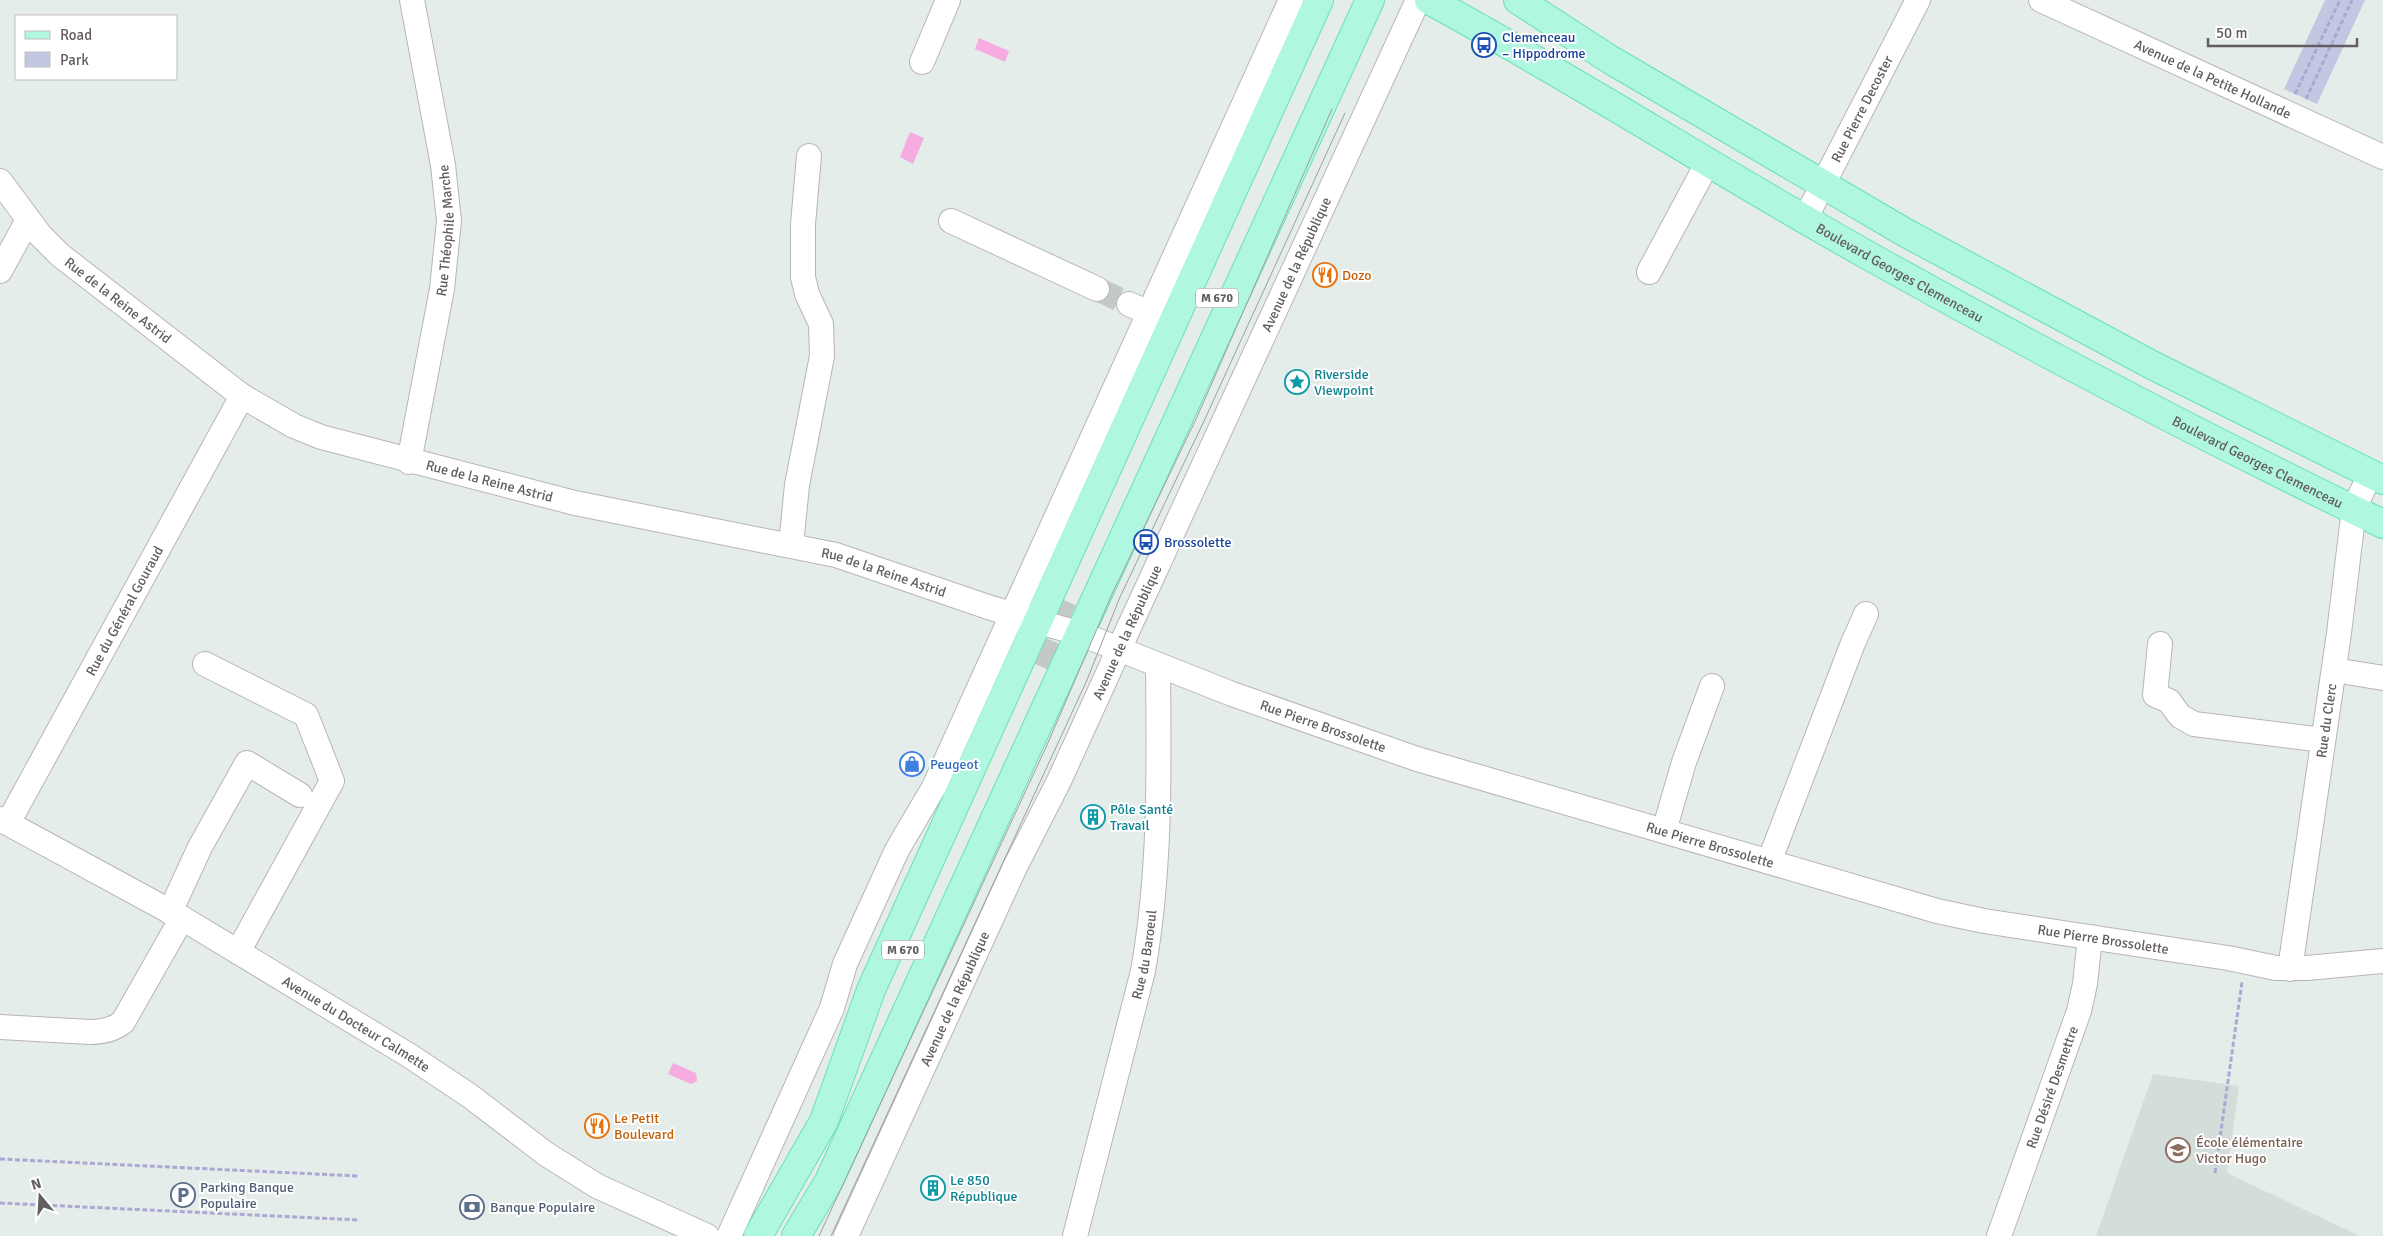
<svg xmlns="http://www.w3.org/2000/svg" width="2383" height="1236" font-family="Signika,sans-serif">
	<rect width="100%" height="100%" fill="#e4edea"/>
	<!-- education -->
	<path fill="#d3ddd9" d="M 2153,1074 L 2239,1086 L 2227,1173 L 2360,1236 L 2096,1236 Z"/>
	<!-- green -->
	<path fill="#c3c8e2" d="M 2325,0 L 2365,0 L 2317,104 L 2284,89 Z"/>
	<!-- water -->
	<path fill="#f6abe1" d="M 979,38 L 1009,51 L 1005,62 L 975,49 Z
		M 910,132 L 924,138 L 913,164 L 900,157 Z
		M 673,1063 L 696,1073 L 697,1081 L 691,1084 L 668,1074 Z"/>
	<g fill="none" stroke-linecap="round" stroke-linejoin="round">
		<!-- minor-tunnel -->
		<path stroke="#c4c9c8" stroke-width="24" stroke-dasharray="24 12" stroke-linecap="butt" d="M 1097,289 L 1129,304"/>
		<!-- major-tunnel -->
		<path stroke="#c4c9c8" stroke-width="28" stroke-dasharray="28 14" stroke-linecap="butt" d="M 1035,664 L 1064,597"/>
		<defs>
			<g id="minor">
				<path id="s1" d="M 2041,0 L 2383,157"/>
				<path d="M 922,62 L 948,0"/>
				<path id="s2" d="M 0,181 L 40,235 L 60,255 L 242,396 L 294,426 L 321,437 L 575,503 L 836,555 L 991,608 L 1081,634 L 1232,694 L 1417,759 L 1937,911 L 1984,921 L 2228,958 L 2276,968 L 2307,968 L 2383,961"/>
				<path id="s3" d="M 1805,219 L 1918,0"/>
				<path d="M 951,221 L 1097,289"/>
				<path d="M 0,271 L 28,220"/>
				<path d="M 1649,272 L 1708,162"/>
				<path d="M 1129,304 L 1149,313"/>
				<path id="s4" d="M 409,462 L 442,289 L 449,221 L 443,165 L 412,0"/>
				<path d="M 791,545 L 797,485 L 822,356 L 821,324 L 807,294 L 803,277 L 803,224 L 809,156"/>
				<path d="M 2160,644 L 2155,695 L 2169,701 L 2180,716 L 2194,724 L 2323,740"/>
				<path d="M 205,664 L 306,715 L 332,781 L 238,952"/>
				<path d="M 2334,670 L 2383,678"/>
				<path id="s5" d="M 0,819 L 182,918 L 410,1056 L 470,1096 L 546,1154 L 597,1186 L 707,1236"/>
				<path id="s6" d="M 8,823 L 242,396"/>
				<path d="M 1664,831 L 1684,762 L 1712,686"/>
				<path d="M 1769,862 L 1853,643 L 1866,614"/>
				<path d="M 170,912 L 200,847 L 247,763 L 300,795"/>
				<path id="s7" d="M 2290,969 L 2339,633 L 2354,509 L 2370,474"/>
				<path d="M 0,1027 L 90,1032 C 103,1032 113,1030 123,1022 L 182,918"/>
				<path d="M 729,1236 L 832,1008 L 845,964 L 897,850 L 934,787 L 1291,0"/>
				<path id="s8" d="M 846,1236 L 1015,867 L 1059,781 L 1119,649 L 1418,0"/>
				<path id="s9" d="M 1075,1236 L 1143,971 C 1161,869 1159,768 1158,665"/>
				<path id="s10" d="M 1999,1236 L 2079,1011 L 2085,984 L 2090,937"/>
			</g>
			<g id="major">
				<path id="s11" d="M 1429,0 C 1578,81 1721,173 1869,256 C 2037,350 2209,440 2383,524"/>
				<path d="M 1518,0 L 1611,60 L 1906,233 L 2152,365 L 2383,480"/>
				<path d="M 758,1236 L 824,1121 L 871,990 L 1319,0"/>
				<path d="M 796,1236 L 829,1181 L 1370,0"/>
			</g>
		</defs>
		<!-- minor casing -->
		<use href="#minor" stroke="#bab4b7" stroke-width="26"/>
		<!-- major casing -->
		<use href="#major" stroke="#67e3ae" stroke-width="30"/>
		<!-- path -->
		<path stroke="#aca8d3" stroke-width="3" stroke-dasharray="5 2.5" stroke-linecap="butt" d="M 2295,94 L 2340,0
			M 2306,99 L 2352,0
			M 0,1159 L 358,1176
			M 2215,1173 L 2242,982
			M 0,1203 L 359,1220"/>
		<!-- minor -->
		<use href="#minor" stroke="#fff" stroke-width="24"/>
		<!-- major -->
		<use href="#major" stroke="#aff7e1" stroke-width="28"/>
		<!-- tram -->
		<path stroke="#a09d9f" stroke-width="1" d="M 819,1236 L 1047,745 L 1112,594 L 1197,417 L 1332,109
			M 831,1236 L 1087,680 L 1120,597 L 1204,421 L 1345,113"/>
	</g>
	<!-- icons -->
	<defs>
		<symbol id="bus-ring" viewBox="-11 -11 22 22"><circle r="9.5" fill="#fff" stroke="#1a4fb4" stroke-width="1.5"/><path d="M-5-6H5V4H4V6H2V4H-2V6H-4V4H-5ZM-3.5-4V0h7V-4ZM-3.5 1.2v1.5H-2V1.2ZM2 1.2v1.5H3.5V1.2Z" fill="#1a4fb4"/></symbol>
		<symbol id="restaurant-ring" viewBox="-11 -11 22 22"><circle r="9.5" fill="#fff" stroke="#e8710a" stroke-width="1.5"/><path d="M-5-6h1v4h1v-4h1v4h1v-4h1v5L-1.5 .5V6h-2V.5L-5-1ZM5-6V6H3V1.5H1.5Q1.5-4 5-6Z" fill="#e8710a"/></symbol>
		<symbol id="sight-ring" viewBox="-11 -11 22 22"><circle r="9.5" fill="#fff" stroke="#0f9aa8" stroke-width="1.5"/><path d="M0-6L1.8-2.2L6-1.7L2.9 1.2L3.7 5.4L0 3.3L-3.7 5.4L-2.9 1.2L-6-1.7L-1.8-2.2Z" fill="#0f9aa8"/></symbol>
		<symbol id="shop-ring" viewBox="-11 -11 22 22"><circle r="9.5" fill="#fff" stroke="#3f7fe0" stroke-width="1.5"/><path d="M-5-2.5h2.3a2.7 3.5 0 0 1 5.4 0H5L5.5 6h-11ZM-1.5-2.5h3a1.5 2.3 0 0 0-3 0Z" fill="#3f7fe0"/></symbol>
		<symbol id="building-ring" viewBox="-11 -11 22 22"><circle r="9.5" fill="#fff" stroke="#0f9aa8" stroke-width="1.5"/><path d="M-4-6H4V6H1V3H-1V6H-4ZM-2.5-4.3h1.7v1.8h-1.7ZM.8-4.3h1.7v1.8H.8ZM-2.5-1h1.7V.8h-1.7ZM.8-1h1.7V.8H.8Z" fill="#0f9aa8"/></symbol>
		<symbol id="school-ring" viewBox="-11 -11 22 22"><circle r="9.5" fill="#fff" stroke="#8d6e63" stroke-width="1.5"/><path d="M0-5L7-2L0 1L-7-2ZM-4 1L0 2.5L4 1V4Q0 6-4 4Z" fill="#8d6e63"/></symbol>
		<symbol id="parking-ring" viewBox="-11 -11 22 22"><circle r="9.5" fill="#fff" stroke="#5c6f8a" stroke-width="1.5"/><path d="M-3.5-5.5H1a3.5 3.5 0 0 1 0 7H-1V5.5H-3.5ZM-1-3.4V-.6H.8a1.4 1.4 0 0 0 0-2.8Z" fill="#5c6f8a"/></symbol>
		<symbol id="bank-ring" viewBox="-11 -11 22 22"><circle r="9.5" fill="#fff" stroke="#5c6f8a" stroke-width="1.5"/><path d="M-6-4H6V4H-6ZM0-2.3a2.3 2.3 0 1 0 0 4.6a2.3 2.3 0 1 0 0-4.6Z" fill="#5c6f8a"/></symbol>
	</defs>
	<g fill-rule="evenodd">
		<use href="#bus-ring" x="1470" y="31" width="28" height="28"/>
		<use href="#restaurant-ring" x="1311" y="261" width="28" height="28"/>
		<use href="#sight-ring" x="1283" y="368" width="28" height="28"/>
		<use href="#bus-ring" x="1132" y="528" width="28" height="28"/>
		<use href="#shop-ring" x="898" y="750" width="28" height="28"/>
		<use href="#building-ring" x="1079" y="803" width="28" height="28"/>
		<use href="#restaurant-ring" x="583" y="1112" width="28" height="28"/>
		<use href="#school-ring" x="2164" y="1136" width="28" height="28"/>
		<use href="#building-ring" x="919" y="1174" width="28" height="28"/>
		<use href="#parking-ring" x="169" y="1181" width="28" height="28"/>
		<use href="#bank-ring" x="458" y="1193" width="28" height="28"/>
	</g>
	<g text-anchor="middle" stroke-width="4" stroke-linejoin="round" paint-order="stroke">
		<!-- shield labels -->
		<g fill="#fff" stroke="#928d90" stroke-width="1">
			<rect x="1196" y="288.5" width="42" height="19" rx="4"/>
			<rect x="882" y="940.5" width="42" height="19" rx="4"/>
		</g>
		<g font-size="12" font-weight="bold" fill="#635c60">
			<text x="1217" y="302">M 670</text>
			<text x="903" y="954">M 670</text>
		</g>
		<!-- transit labels -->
		<g font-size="14" fill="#164399" stroke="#fff" text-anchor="start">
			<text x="1502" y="42">Clemenceau<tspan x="1502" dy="16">– Hippodrome</tspan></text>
			<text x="1164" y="547">Brossolette</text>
		</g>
		<!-- street labels -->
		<g font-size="14" fill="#635c60" stroke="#fff">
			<text dy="5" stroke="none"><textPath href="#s1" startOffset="189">Avenue de la Petite Hollande</textPath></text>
			<text dy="5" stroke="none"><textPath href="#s3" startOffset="124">Rue Pierre Decoster</textPath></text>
			<text dy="5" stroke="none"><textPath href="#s4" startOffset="235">Rue Théophile Marche</textPath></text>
			<text dy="5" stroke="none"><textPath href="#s8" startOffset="1071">Avenue de la République</textPath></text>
			<text dy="5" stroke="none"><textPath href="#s11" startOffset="544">Boulevard Georges Clemenceau</textPath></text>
			<text dy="5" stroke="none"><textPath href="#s2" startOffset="169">Rue de la Reine Astrid</textPath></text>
			<text dy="5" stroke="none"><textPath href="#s11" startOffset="949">Boulevard Georges Clemenceau</textPath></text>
			<text dy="5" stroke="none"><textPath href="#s2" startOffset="589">Rue de la Reine Astrid</textPath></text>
			<text dy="5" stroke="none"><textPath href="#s2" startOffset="994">Rue de la Reine Astrid</textPath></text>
			<text dy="5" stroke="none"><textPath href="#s6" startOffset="242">Rue du Général Gouraud</textPath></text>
			<text dy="5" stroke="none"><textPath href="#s8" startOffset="666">Avenue de la République</textPath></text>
			<text dy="5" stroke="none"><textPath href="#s7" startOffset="251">Rue du Clerc</textPath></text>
			<text dy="5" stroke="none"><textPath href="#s2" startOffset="1460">Rue Pierre Brossolette</textPath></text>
			<text dy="5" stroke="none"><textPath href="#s2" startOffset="1865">Rue Pierre Brossolette</textPath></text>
			<text dy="5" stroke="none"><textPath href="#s2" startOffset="2270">Rue Pierre Brossolette</textPath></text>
			<text dy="5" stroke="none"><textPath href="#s9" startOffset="290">Rue du Baroeul</textPath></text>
			<text dy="5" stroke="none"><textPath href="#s8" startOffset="261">Avenue de la République</textPath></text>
			<text dy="5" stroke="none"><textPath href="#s5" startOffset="411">Avenue du Docteur Calmette</textPath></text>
			<text dy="5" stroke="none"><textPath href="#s10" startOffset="158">Rue Désiré Desmettre</textPath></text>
		</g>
		<!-- food labels -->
		<g font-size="14" fill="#c56008" stroke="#fff" text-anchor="start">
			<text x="1342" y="280">Dozo</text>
			<text x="614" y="1123">Le Petit<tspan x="614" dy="16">Boulevard</tspan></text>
		</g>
		<!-- culture labels -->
		<g font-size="14" fill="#0d838f" stroke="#fff" text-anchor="start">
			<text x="1314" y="379">Riverside<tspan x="1314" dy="16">Viewpoint</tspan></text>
			<text x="1110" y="814">Pôle Santé<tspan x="1110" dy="16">Travail</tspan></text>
			<text x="950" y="1185">Le 850<tspan x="950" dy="16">République</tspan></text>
		</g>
		<!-- shop labels -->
		<g font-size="14" fill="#366cbe" stroke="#fff" text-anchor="start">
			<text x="930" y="769">Peugeot</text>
		</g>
		<!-- education labels -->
		<g font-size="14" fill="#785e54" stroke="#fff" text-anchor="start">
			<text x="2196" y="1147">École élémentaire<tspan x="2196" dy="16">Victor Hugo</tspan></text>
		</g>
		<!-- service labels -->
		<g font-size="14" fill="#4e5e75" stroke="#fff" text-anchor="start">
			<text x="200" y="1192">Parking Banque<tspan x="200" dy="16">Populaire</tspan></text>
			<text x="490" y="1212">Banque Populaire</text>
		</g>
	</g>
	<!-- legend -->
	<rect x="15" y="15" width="162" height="65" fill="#ffffff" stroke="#c1bebf"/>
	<rect x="25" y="31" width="25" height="8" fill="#aff7e1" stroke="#c1bebf"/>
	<text x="60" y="40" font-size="15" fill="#635c60">Road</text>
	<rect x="25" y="52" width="25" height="15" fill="#c3c8e2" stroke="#c1bebf"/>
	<text x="60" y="65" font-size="15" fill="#635c60">Park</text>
	<!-- north arrow -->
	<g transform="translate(40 1196) rotate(342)" stroke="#ffffff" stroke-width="4" paint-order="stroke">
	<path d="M0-4L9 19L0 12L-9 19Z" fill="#635c60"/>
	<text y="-8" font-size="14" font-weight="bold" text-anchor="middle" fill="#635c60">N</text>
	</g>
	<!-- scale -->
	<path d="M2208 38v8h149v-8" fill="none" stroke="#635c60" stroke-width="2.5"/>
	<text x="2216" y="38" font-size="15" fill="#635c60" stroke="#ffffff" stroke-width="4" paint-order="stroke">50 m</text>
</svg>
